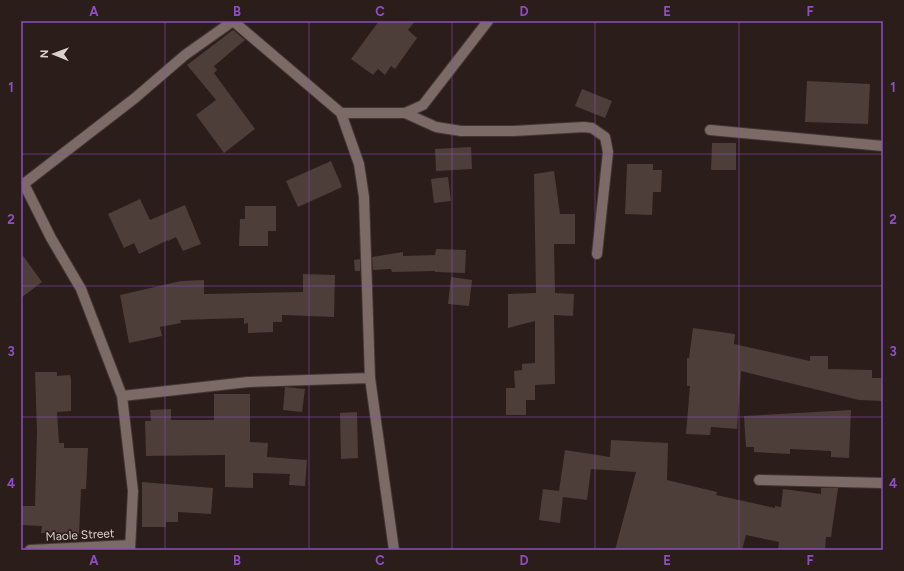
<svg xmlns="http://www.w3.org/2000/svg" width="904" height="571" font-family="Figtree,sans-serif">
	<rect width="100%" height="100%" fill="#2b1d19"/>
	<!-- building -->
	<path fill="#4e3e39" d="M 379,21 L 415,21 L 408,30 L 417,38 L 395,69 L 391,66 L 385,75 L 378,69 L 373,75 L 351,59 Z
		M 233,30 L 245,40 L 214,66 L 217,70 L 214,73 L 255,129 L 224,153 L 196,115 L 216,100 L 187,65 Z
		M 807,81 L 870,84 L 868,124 L 805,122 Z
		M 582,89 L 612,101 L 605,118 L 575,106 Z
		M 712,143 L 736,143 L 736,170 L 711,170 Z
		M 471,147 L 472,169 L 436,171 L 435,149 Z
		M 331,161 L 342,187 L 298,207 L 286,181 Z
		M 627,164 L 653,164 L 653,170 L 662,170 L 661,192 L 653,192 L 652,215 L 625,214 Z
		M 554,171 L 560,214 L 575,214 L 575,244 L 554,244 L 555,293 L 574,294 L 573,316 L 554,315 L 555,384 L 535,385 L 535,400 L 526,400 L 526,415 L 506,415 L 506,388 L 515,388 L 514,371 L 522,370 L 522,364 L 535,363 L 535,321 L 508,328 L 508,294 L 536,293 L 534,174 Z
		M 448,177 L 451,201 L 434,203 L 431,179 Z
		M 140,199 L 150,220 L 185,205 L 201,244 L 183,251 L 176,237 L 168,241 L 168,240 L 139,254 L 134,243 L 124,248 L 108,214 Z
		M 245,206 L 276,206 L 276,231 L 268,231 L 268,246 L 239,246 L 240,219 L 245,219 Z
		M 436,249 L 466,250 L 465,273 L 435,272 L 435,271 L 392,272 L 391,269 L 373,270 L 372,257 L 403,252 L 403,256 L 435,255 Z
		M 21,253 L 42,282 L 21,298 Z
		M 360,259 L 360,271 L 355,271 L 354,260 Z
		M 303,274 L 335,275 L 334,317 L 282,315 L 282,322 L 273,322 L 273,332 L 248,333 L 248,323 L 244,324 L 244,318 L 180,320 L 181,323 L 160,327 L 162,336 L 129,343 L 120,295 L 181,281 L 204,280 L 204,294 L 303,292 Z
		M 451,277 L 472,280 L 469,306 L 448,304 Z
		M 693,328 L 735,334 L 734,344 L 810,361 L 810,356 L 828,356 L 828,369 L 872,370 L 872,378 L 883,378 L 883,401 L 859,400 L 741,371 L 737,429 L 711,427 L 710,435 L 686,434 L 690,386 L 687,386 L 687,358 L 689,358 Z
		M 35,372 L 57,372 L 57,376 L 70,375 L 71,379 L 71,411 L 57,412 L 59,443 L 64,443 L 64,448 L 88,448 L 86,489 L 81,489 L 79,535 L 41,533 L 42,526 L 21,525 L 21,506 L 35,506 L 37,432 Z
		M 285,387 L 305,389 L 302,412 L 283,410 Z
		M 214,394 L 250,394 L 250,442 L 268,443 L 267,457 L 307,460 L 305,486 L 289,485 L 290,474 L 253,473 L 253,488 L 225,487 L 225,455 L 146,456 L 145,421 L 151,421 L 150,410 L 171,409 L 171,420 L 214,420 Z
		M 851,410 L 849,458 L 831,457 L 831,451 L 790,449 L 790,454 L 754,452 L 754,447 L 746,447 L 744,416 Z
		M 357,412 L 358,458 L 341,459 L 340,413 Z
		M 611,440 L 668,443 L 667,480 L 717,492 L 716,495 L 775,508 L 775,506 L 781,507 L 783,489 L 821,494 L 821,488 L 838,488 L 831,537 L 826,537 L 825,550 L 778,550 L 779,542 L 746,535 L 742,550 L 615,550 L 636,472 L 591,469 L 587,500 L 563,497 L 560,523 L 539,520 L 543,489 L 559,491 L 565,450 L 610,457 Z
		M 142,482 L 213,488 L 211,514 L 178,512 L 178,522 L 166,522 L 166,527 L 142,527 Z"/>
	<g fill="none" stroke-linecap="round" stroke-linejoin="round">
		<defs>
			<path id="street" d="M 233,21 L 341,113 L 359,164 L 364,197 L 370,378 L 394,550
				M 341,113 L 405,113 L 423,105 L 488,21
				M 405,113 L 436,127 L 461,131 L 514,131 L 584,127 L 592,128 L 605,137 L 608,152 L 597,254
				M 710,130 L 883,146
				M 24,184 L 51,238 L 81,289 L 122,396 L 133,491 L 130,550
				M 21,186 L 135,98 L 185,55 L 233,21
				M 122,396 L 248,382 L 370,378
				M 759,480 L 883,483
				M 30,550 L 130,545"/>
		</defs>
		<!-- street casing -->
		<use href="#street" stroke="#433734" stroke-width="12"/>
		<!-- street -->
		<use href="#street" stroke="#7b6a65" stroke-width="10"/>
	</g>
	<!-- grid -->
	<path fill="none" stroke="#8e4dc2" stroke-width="1" stroke-opacity="0.55" d="M 165,21 L 165,550M 309,21 L 309,550M 452,21 L 452,550M 595,21 L 595,550M 739,21 L 739,550M 21,154 L 883,154M 21,286 L 883,286M 21,417 L 883,417"/>
	<g text-anchor="middle" stroke-width="3.5" stroke-linejoin="round" paint-order="stroke">
		<!-- street labels -->
		<g font-size="12" fill="#dad0cd" stroke="#2b1d19">
			<text transform="translate(80 535) rotate(-3)" y="4">Maole Street</text>
		</g>
	</g>
	<!-- border -->
	<rect width="904" height="571" fill="none" stroke="#2b1d19" stroke-width="44"/>
	<!-- north arrow -->
	<g transform="translate(54 54) rotate(271)" stroke="#2b1d19" stroke-width="3" paint-order="stroke">
	<path d="M0-3L7 15L0 10L-7 15Z" fill="#dad0cd"/>
	<text y="-6" font-size="11" font-weight="bold" text-anchor="middle" fill="#dad0cd">N</text>
	</g>
	<rect x="22" y="22" width="860" height="527" fill="none" stroke="#8e4dc2" stroke-width="1.5"/>
	<g font-size="13" text-anchor="middle" font-weight="bold" fill="#8e4dc2">
		<text x="94" y="16">A</text>
		<text x="237" y="16">B</text>
		<text x="380" y="16">C</text>
		<text x="524" y="16">D</text>
		<text x="667" y="16">E</text>
		<text x="810" y="16">F</text>
		<text x="11" y="92">1</text>
		<text x="893" y="92">1</text>
		<text x="11" y="224">2</text>
		<text x="893" y="224">2</text>
		<text x="11" y="356">3</text>
		<text x="893" y="356">3</text>
		<text x="11" y="488">4</text>
		<text x="893" y="488">4</text>
		<text x="94" y="565">A</text>
		<text x="237" y="565">B</text>
		<text x="380" y="565">C</text>
		<text x="524" y="565">D</text>
		<text x="667" y="565">E</text>
		<text x="810" y="565">F</text>
	</g>
</svg>
